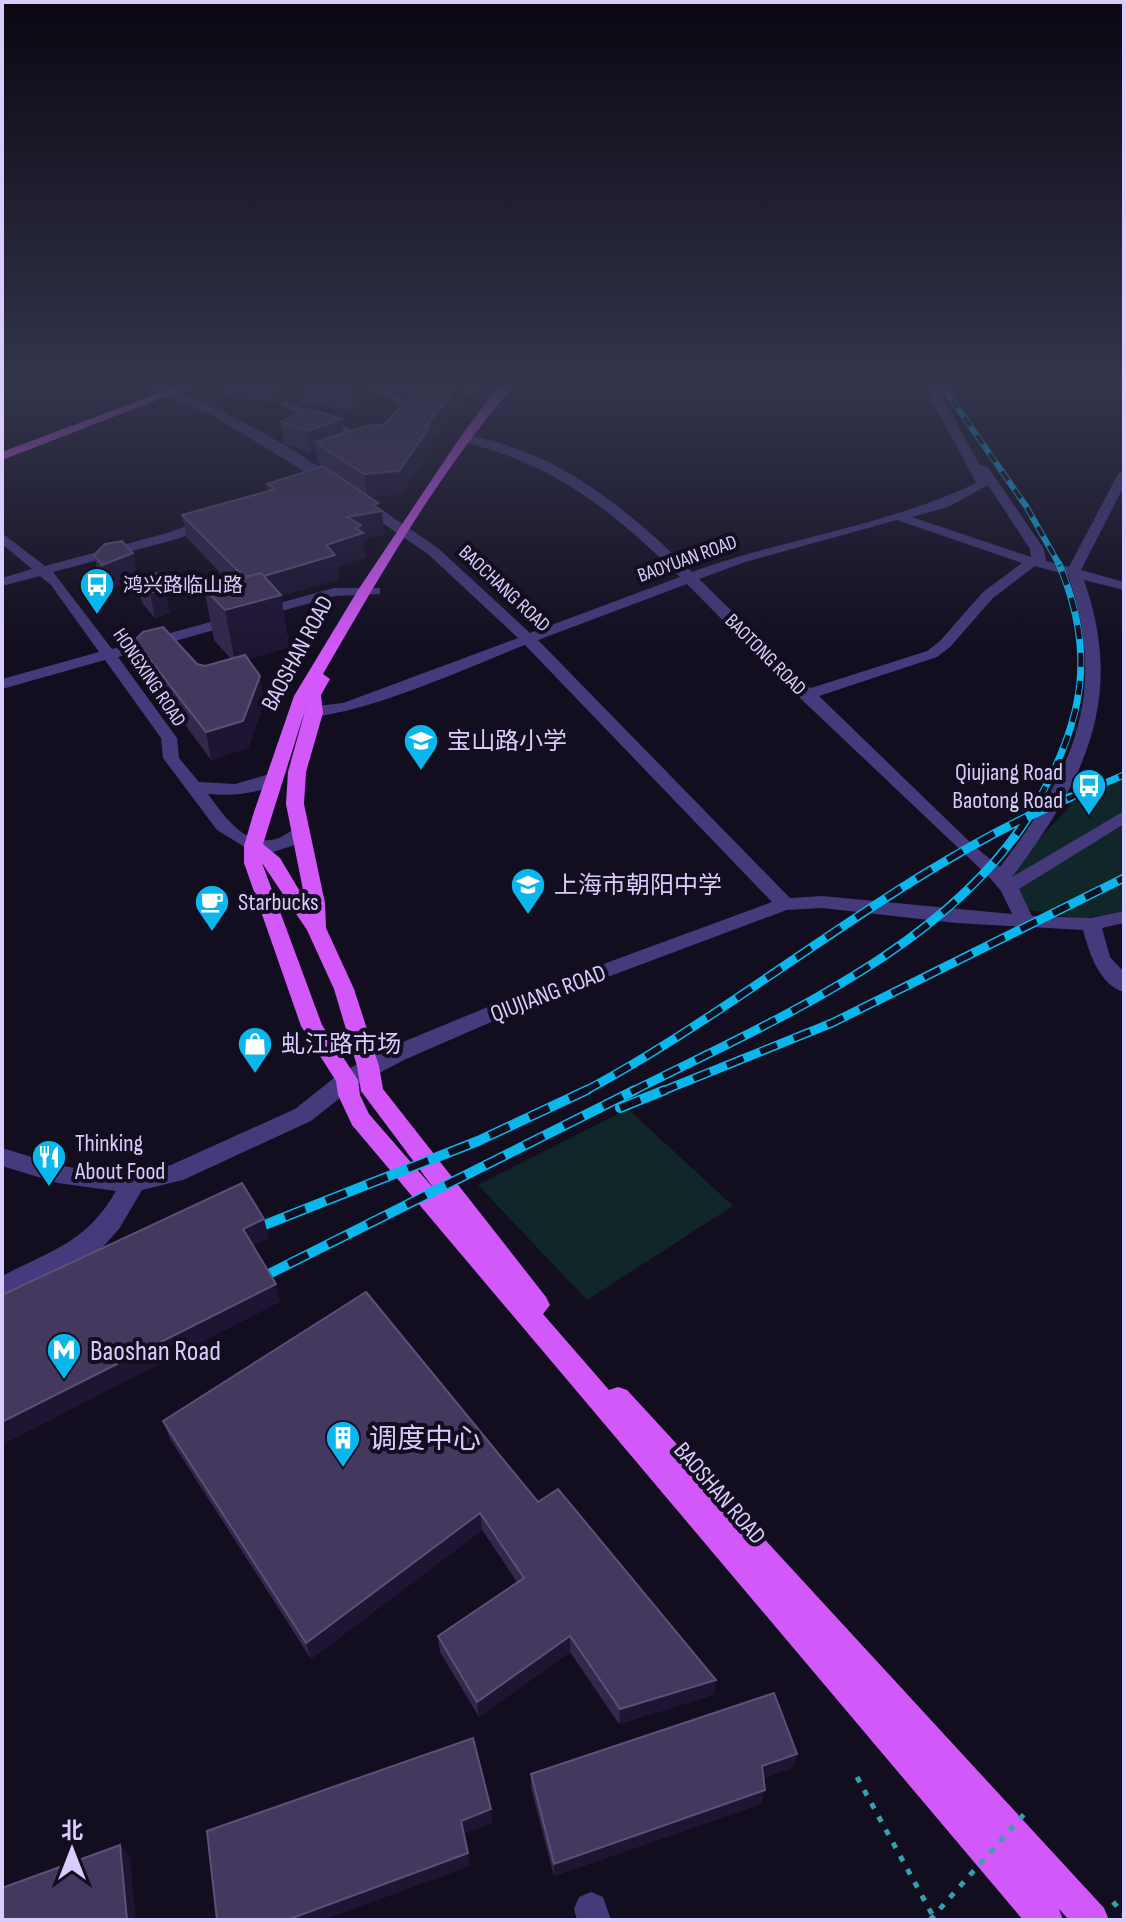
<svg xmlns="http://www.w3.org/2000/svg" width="1126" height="1922" font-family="'Sofia Sans Condensed','Noto Sans SC',sans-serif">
	<rect width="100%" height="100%" fill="#120d1f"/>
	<!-- green -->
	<path fill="#102628" d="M 1124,775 L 1124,911 L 1082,919 L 1029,910 L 1002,877 L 1078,798 Z
		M 628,1109 L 733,1206 L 587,1300 L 478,1185 Z"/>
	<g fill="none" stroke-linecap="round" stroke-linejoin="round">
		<!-- path -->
		<path stroke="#32a3ac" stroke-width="5" stroke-dasharray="6 9" stroke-linecap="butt" d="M 857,1777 L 933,1916
			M 1113,1902 L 1124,1914"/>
		<!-- minor -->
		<path fill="#453a7c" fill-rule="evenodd" d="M 130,381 C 172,378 310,454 340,484 L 330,487 L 210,414 Z
			M 357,381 L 370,381 L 418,406 L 404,422 L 396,422 L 394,420 L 405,407 Z
			M 922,381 L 934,381 L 979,464 L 988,467 L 1044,549 L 1046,561 L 1069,567 L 1118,474 L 1124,470 L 1124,486 L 1081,570 L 1124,582 L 1124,590 L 1084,580 C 1126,700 1084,781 1012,877 L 1124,811 L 1124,824 L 1019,889 L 1032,916 L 1091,918 L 1124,911 L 1124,923 L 1102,928 L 1110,957 L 1124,972 L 1124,992 C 1099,985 1089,952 1083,930 L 956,923 L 822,908 L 787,910 L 514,1012 L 404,1060 L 355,1086 L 311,1121 L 183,1180 L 142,1190 L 119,1229 L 102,1248 L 2,1299 L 2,1276 C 52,1250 86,1243 116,1191 L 58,1183 L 2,1166 L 2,1148 L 58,1165 L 102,1173 L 134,1173 L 171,1165 L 295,1109 L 339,1074 L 388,1048 L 500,1002 L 772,902 L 525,645 C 475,664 340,727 292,715 L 292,709 L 343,703 L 518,638 L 428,554 L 356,505 L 356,499 L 366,499 L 438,548 L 530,633 L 680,577 C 614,512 553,462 461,442 L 461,436 C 475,435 490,440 503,444 C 578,467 637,519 692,572 C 785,538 887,526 976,483 ZM 988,485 L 1030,549 L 1031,557 L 912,517 L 948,507 ZM 897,520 L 1022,563 L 983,592 L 940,641 L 927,651 L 811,688 L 699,579 L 745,562 ZM 1035,566 L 1068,575 C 1109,694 1073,772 1000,867 L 974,846 L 819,696 L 937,657 L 950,647 L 993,598 ZM 687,584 L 800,698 L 990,878 L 1001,891 L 1012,914 L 822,896 L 790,898 L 538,640 Z
			M 480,386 L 484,387 L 484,391 L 439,402 L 433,399 Z
			M 285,401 L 373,438 L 375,441 L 365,444 L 281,406 L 279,404 Z
			M 209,518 L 216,522 L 214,525 L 177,539 L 53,572 L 112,649 L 334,588 L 380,588 L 380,594 L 335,596 L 118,657 L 177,738 L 179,758 L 199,782 L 235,784 L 273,773 L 279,774 L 282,778 C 265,795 231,796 208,794 C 223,814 242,844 271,840 C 283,839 289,830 300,827 L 309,833 L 295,845 L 273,852 L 253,852 L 217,830 L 163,758 L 161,738 L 105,660 L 2,689 L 2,679 L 99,652 L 51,585 L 40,576 L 2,586 L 2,578 L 32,569 L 2,544 L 2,533 L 45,566 L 167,533 Z
			M 591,1892 L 603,1897 L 611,1920 L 577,1920 L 574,1909 L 579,1897 Z"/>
		<!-- major -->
		<path fill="#d358f9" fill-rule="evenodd" d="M 191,381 L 206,381 L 2,460 L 2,452 Z
			M 506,381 L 518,381 C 441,468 381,574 323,674 L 330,679 L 321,695 L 323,713 L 306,772 L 304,804 L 325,903 L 326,928 L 354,989 L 379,1066 L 383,1089 L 546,1297 L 550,1305 L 543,1314 L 609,1390 L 618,1387 L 627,1390 L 1104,1908 L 1109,1920 L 1069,1920 L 1059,1909 L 1063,1920 L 1023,1920 L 352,1125 L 338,1095 L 336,1081 L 301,1026 L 244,863 L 244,846 L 253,815 L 294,696 L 358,590 L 459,439 L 494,392 ZM 306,707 L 288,772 L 286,804 L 305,900 L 280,858 L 263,844 ZM 262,863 L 307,930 L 334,989 L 357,1066 L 361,1091 L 435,1190 L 369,1114 L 360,1095 L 358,1080 L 322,1025 Z"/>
		<defs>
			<path id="rail-far3" d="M 939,381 L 1026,506 L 1060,566"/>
			<path id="rail-far2" d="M 1039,799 C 1084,718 1096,652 1059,564
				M 1067,799 L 1124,775"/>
			<path id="rail-far1" d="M 583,1092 C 751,1003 895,871 1071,797
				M 631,1092 C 772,1021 961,943 1040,797
				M 660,1092 L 832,1023 L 1124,878"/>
			<path id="rail" d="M 620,1108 L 665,1090
				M 244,1233 L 478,1141 L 587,1090
				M 249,1284 L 635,1090"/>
		</defs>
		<!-- rail-far3 casing -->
		<use href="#rail-far3" stroke="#09b7ed" stroke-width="6"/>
		<!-- rail-far2 casing -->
		<use href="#rail-far2" stroke="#09b7ed" stroke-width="7"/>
		<!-- rail-far1 casing -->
		<use href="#rail-far1" stroke="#09b7ed" stroke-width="9"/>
		<!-- rail casing -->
		<use href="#rail" stroke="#09b7ed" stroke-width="10"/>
		<!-- rail-far3 -->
		<use href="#rail-far3" stroke="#120d1f" stroke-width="4" stroke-dasharray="11" stroke-linecap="butt"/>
		<!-- rail-far2 -->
		<use href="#rail-far2" stroke="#120d1f" stroke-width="5" stroke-dasharray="14" stroke-linecap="butt"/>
		<!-- rail-far1 -->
		<use href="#rail-far1" stroke="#120d1f" stroke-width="6" stroke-dasharray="18" stroke-linecap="butt"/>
		<!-- rail -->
		<use href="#rail" stroke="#120d1f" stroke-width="7" stroke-dasharray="22" stroke-linecap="butt"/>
		<!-- path-bridge -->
		<path stroke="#32a3ac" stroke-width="5" stroke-dasharray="6 9" stroke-linecap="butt" d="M 930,1920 L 1026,1812"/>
	</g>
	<!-- wall -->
	<path fill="#33274c" d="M 228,381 L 369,381 L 370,393 L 352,410 L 303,404 L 302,392 L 280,399 L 278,402 L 221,397 L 219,383 Z
		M 376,381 L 464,381 L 465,399 L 431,443 L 432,449 L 401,494 L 370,497 L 382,511 L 384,535 L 363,538 L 365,557 L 337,567 L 338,579 L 281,596 L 289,647 L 248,659 L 260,676 L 264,703 L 248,748 L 211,760 L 142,666 L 135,640 L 197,664 L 205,666 L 231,659 L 214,640 L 204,588 L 229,582 L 187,538 L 182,515 L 268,491 L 267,484 L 321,466 L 318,465 L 316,451 L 310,453 L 284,444 L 281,422 L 342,419 L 343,433 L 385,424 L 409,397 Z
		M 94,555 L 138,578 L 164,588 L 170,613 L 155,618 L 142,603 L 136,578 L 108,590 L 100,580 Z
		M 163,1421 L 538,1502 L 716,1680 L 713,1695 L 619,1724 L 570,1652 L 479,1717 L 440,1652 L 438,1636 L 517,1582 L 482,1530 L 311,1659 L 170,1439 Z
		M 797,1754 L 792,1768 L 763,1778 L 761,1804 L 554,1876 L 531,1788 L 531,1774 Z"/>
	<!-- shaded-wall -->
	<path fill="#1e1532" d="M 293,381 L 336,381 L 301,383 L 302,392 L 280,399 L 278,402 L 276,389 L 278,385 Z
		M 358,381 L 369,381 L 370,393 L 352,410 L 350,388 Z
		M 434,381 L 464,381 L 465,399 L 431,443 L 432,449 L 401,494 L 367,497 L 364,474 L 413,399 L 412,385 Z
		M 342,419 L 344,442 L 315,442 L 316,451 L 310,453 L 307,431 Z
		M 378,503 L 379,511 L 382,511 L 384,535 L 363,538 L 365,557 L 337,567 L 338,579 L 281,596 L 289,647 L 235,663 L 225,610 L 247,580 L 326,545 L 347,517 Z
		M 133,553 L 138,578 L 108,590 L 102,565 Z
		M 164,588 L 170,613 L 155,618 L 150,593 Z
		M 260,676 L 264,703 L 248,748 L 211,760 L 206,732 Z
		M 264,1219 L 269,1238 L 248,1248 L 243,1229 Z
		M 276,1284 L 280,1302 L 2,1445 L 2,1422 Z
		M 480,1513 L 482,1530 L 311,1659 L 306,1643 Z
		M 570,1636 L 570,1652 L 479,1717 L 477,1702 Z
		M 716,1680 L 713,1695 L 619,1724 L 620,1709 Z
		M 797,1754 L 792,1768 L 757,1780 L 762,1766 Z
		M 765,1790 L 761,1804 L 554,1876 L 554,1864 Z
		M 491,1809 L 493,1823 L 463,1834 L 461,1821 Z
		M 120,1845 L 130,1858 L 136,1920 L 127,1920 Z
		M 468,1853 L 470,1866 L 324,1920 L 287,1920 Z"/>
	<!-- building -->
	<path fill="#44385f" stroke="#5c5078" stroke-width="2" d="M 228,381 L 293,381 L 278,385 L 276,389 L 219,383 Z
		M 308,381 L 358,381 L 350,388 L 301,383 Z
		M 403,381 L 434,381 L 412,385 Z
		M 451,381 L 462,381 L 426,426 L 430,426 L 399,471 L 364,474 L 315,442 L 366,426 L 385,424 L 417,389 Z
		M 309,409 L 342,419 L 307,431 L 281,422 Z
		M 323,466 L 378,503 L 373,505 L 382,511 L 347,517 L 361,525 L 356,528 L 363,533 L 326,545 L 335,555 L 264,576 L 261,573 L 244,577 L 182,515 L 276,489 L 267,484 Z
		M 122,541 L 133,553 L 102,565 L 94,555 L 105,544 Z
		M 159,573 L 164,588 L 150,593 L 136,578 Z
		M 261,573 L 281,595 L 225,610 L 204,588 Z
		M 163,627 L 197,664 L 205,666 L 245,655 L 260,676 L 243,721 L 206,732 L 135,640 L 143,632 Z
		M 242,1183 L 264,1219 L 243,1229 L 276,1284 L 2,1422 L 2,1295 Z
		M 366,1292 L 538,1502 L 558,1489 L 716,1680 L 620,1709 L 570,1636 L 477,1702 L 438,1636 L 524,1578 L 480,1513 L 306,1643 L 163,1421 Z
		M 774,1693 L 797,1754 L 762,1766 L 765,1790 L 554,1864 L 531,1774 Z
		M 473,1738 L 491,1809 L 461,1821 L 468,1853 L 287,1920 L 217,1920 L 207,1831 Z
		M 120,1845 L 127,1920 L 2,1920 L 2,1888 Z"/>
	<!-- sky -->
	<linearGradient id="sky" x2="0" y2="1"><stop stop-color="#0a0711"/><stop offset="0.59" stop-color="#33354d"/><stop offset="1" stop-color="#33354d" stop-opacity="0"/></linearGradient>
	<rect width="1126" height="650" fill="url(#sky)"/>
	<!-- icons -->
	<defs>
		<symbol id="bus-pin" viewBox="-11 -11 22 30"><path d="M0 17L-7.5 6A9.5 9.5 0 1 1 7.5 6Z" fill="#09b7ed" stroke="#120d1f"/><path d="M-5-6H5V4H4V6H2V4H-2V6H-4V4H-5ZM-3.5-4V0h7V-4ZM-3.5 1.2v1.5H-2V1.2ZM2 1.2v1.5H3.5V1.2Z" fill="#fff"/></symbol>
		<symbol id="school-pin" viewBox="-11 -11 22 30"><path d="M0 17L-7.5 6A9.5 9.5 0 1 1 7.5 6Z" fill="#09b7ed" stroke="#120d1f"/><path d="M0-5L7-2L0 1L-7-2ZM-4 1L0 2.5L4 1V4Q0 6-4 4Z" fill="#fff"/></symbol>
		<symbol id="cafe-pin" viewBox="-11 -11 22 30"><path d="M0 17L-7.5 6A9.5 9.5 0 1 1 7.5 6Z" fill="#09b7ed" stroke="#120d1f"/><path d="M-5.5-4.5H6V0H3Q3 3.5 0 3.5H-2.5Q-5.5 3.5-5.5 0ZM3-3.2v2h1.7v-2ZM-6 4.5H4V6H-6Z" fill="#fff"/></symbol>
		<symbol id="shop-pin" viewBox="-11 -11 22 30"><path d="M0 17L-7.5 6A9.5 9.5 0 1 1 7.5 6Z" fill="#09b7ed" stroke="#120d1f"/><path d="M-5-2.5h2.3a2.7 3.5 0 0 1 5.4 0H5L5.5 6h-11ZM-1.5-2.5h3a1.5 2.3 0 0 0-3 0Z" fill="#fff"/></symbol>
		<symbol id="restaurant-pin" viewBox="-11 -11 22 30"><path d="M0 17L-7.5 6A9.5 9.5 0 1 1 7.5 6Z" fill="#09b7ed" stroke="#120d1f"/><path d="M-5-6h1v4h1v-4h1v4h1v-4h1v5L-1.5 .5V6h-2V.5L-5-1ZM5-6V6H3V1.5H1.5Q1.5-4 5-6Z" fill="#fff"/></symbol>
		<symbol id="metro-pin" viewBox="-11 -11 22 30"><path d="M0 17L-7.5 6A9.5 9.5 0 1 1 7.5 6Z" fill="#09b7ed" stroke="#120d1f"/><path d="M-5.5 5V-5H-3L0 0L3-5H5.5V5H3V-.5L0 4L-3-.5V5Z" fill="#fff"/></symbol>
		<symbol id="building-pin" viewBox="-11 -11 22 30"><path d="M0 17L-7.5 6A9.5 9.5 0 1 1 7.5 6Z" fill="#09b7ed" stroke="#120d1f"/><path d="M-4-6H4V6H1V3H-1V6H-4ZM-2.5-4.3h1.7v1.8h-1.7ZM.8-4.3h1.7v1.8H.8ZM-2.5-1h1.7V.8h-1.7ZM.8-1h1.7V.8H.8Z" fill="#fff"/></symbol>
	</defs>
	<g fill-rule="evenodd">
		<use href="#bus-pin" x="77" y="565" width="40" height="54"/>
		<use href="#school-pin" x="401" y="721" width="40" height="54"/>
		<use href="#bus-pin" x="1069" y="766" width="40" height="54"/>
		<use href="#school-pin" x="508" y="865" width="40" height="54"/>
		<use href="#cafe-pin" x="192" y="882" width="40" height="54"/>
		<use href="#shop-pin" x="235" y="1024" width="40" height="54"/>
		<use href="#restaurant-pin" x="29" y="1137" width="40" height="54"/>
		<use href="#metro-pin" x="44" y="1330" width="40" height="54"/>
		<use href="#building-pin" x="323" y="1418" width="40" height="54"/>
	</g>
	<g text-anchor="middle" stroke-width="8" stroke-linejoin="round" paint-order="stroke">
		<!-- far-street labels -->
		<g font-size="20" fill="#d9cdfd" stroke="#120d1f">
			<text transform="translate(687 558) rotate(-20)" y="7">BAOYUAN ROAD</text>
			<text transform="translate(505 588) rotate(43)" y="7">BAOCHANG ROAD</text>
			<text transform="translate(766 654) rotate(45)" y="7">BAOTONG ROAD</text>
			<text transform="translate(150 677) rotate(56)" y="7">HONGXING ROAD</text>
		</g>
		<!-- far-poi labels -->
		<g font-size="20" fill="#d9cdfd" stroke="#120d1f" text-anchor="start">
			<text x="123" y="592">鸿兴路临山路</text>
		</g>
		<!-- street labels -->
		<g font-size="24" fill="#d9cdfd" stroke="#120d1f">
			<text transform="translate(297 653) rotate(-62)" y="8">BAOSHAN ROAD</text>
			<text transform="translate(548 993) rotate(-21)" y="8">QIUJIANG ROAD</text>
			<text transform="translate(720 1493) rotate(49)" y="8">BAOSHAN ROAD</text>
		</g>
		<!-- poi labels -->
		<g font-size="24" fill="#d9cdfd" stroke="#120d1f" text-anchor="start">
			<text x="447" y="749">宝山路小学</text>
			<text x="1063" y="780" text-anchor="end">Qiujiang Road<tspan x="1063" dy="28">Baotong Road</tspan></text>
			<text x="554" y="893">上海市朝阳中学</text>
			<text x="238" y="910">Starbucks</text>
			<text x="281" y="1052">虬江路市场</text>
			<text x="75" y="1151">Thinking<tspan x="75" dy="28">About Food</tspan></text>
		</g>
		<!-- near-poi labels -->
		<g font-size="28" fill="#d9cdfd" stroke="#120d1f" text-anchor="start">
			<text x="90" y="1360">Baoshan Road</text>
			<text x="369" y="1448">调度中心</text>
		</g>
	</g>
	<!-- border -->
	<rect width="1126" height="1922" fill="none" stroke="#d9cdfd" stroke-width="8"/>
	<!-- north arrow -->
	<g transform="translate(72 1850)" stroke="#120d1f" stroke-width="6" paint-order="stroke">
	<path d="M0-6L14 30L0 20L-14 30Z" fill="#d9cdfd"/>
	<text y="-12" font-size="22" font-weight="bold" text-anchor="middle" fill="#d9cdfd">北</text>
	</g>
</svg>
